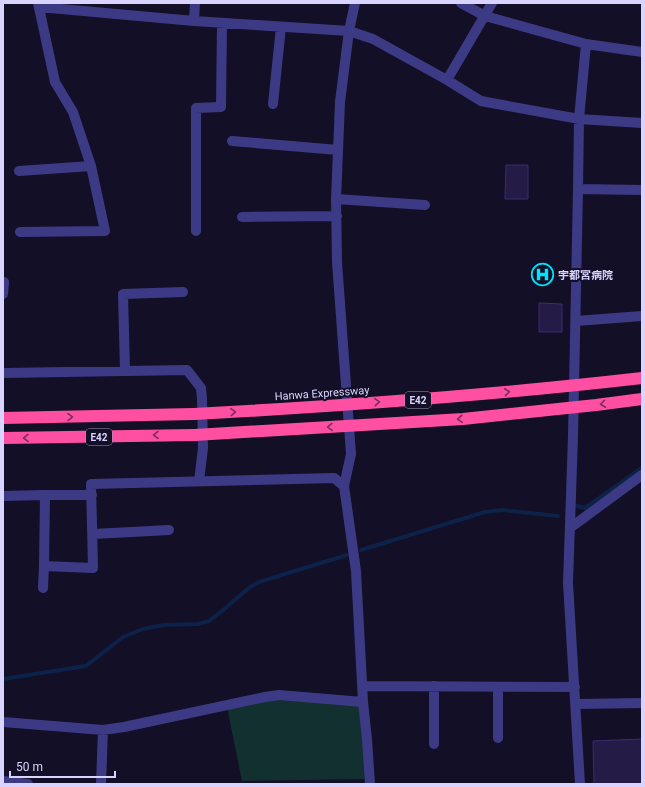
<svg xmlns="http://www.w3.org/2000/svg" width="645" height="787" font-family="Roboto,'Noto Sans JP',sans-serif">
	<rect width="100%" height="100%" fill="#130f26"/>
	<!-- green -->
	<path fill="#12302f" d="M 270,698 L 361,703 L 367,779 L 242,781 L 227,707 Z"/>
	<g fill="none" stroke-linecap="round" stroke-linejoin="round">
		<!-- stream -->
		<path stroke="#0c2248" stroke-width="4" d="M 576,506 L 585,508 L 642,468
			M 361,550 L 485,512 L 502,510 L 558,516
			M 3,679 L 86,666 L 123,637 L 143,629 L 164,625 L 198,624 L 209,621 L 222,611 L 250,587 L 259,582 L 347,555"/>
	</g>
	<!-- building -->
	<path fill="#241b47" stroke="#3b2d73" d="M 506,165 L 528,165 L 528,199 L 505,199 Z
		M 539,303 L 562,304 L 562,332 L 539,332 Z
		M 642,739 L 642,784 L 594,784 L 593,741 Z"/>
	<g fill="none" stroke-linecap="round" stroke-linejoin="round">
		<!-- minor -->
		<path stroke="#3d3a85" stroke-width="10" d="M 355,3 L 349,31 L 340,102 L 336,199 L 337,262 L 351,454 L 344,486 L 356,571 L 363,702 L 367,739 L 370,784
			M 461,3 L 485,16 L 586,44 L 642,52
			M 39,7 L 194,21 L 349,31 L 373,39 L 447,80 L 481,101 L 579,119 L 642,123
			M 194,21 L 195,3
			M 447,80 L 492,3
			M 273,104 L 281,27
			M 232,141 L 338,150
			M 19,171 L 91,166
			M 578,189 L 642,190
			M 336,199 L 425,205
			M 242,217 L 337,216
			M 196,231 L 196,108 L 221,107 L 222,23
			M 20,232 L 105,231 L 91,166 L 73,112 L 55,82 L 38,3
			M 3,294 L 4,282
			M 576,321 L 642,316
			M 125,371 L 123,294 L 183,292
			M 3,373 L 187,370 L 201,388 L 202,399 L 203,448 L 199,481
			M 92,495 L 45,495 L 44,566 L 93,568 L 91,484 L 334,478 L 344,486
			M 3,496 L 45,495
			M 570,528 L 642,475
			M 93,534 L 169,530
			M 43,588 L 44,566
			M 362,686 L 575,687
			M 434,686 L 434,744
			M 498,687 L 498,738
			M 576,704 L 642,703
			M 3,722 L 103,730 L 124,727 L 265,697 L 279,695 L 363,702
			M 3,781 L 28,784
			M 101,784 L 103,730
			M 580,784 L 568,583 L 573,436 L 578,189 L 579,119 L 586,44"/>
		<!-- highway -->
		<path stroke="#ff4fa3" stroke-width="12" d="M 3,418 L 194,414
			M 3,438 L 195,435"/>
		<!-- highway-bridge -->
		<path stroke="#ff4fa3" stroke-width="12" d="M 194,414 C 344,406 493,395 642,378
			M 195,435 L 463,419 L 596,405 L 642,399"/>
	</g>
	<!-- one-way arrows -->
	<defs><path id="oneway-chevron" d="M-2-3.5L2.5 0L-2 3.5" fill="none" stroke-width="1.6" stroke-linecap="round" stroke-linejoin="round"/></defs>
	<g stroke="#7d2c5e">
		<use href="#oneway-chevron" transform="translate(507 392) rotate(-6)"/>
		<use href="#oneway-chevron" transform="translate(377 402) rotate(-4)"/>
		<use href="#oneway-chevron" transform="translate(603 404) rotate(173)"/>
		<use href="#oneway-chevron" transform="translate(233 412) rotate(-3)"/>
		<use href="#oneway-chevron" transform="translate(70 417) rotate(-1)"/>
		<use href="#oneway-chevron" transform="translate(460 419) rotate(176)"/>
		<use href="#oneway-chevron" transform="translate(330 427) rotate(177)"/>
		<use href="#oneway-chevron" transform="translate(156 435) rotate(179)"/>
		<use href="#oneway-chevron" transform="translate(26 438) rotate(179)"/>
	</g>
	<!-- icons -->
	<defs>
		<symbol id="hospital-ring" viewBox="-11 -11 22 22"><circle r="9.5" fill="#130f26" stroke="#00e5ff" stroke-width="1.5"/><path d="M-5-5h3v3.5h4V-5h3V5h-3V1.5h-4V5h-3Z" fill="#00e5ff"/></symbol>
	</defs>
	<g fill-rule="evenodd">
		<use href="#hospital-ring" x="530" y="262" width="25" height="25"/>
	</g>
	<g text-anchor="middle" stroke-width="4" stroke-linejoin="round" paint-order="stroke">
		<!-- shield labels -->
		<g fill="#130f26" stroke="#9e99be" stroke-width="1">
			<rect x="405" y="392" width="26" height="16" rx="3"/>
			<rect x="86" y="429" width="26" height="16" rx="3"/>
		</g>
		<g font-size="10" font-weight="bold" fill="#d9d4ff">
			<text x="418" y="404">E42</text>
			<text x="99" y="441">E42</text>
		</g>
		<!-- poi labels -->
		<g font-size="11" font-weight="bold" fill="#d9d4ff" stroke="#130f26" text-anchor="start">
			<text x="558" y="279">宇都宮病院</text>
		</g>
		<!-- street labels -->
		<g font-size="11" fill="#d9d4ff" stroke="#130f26">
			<text transform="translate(322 393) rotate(-4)" y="4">Hanwa Expressway</text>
		</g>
	</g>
	<!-- border -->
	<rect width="645" height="787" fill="none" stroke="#d9d4ff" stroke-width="8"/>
	<!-- scale -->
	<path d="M10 771v6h105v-6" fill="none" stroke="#d9d4ff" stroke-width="2"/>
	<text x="16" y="771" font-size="12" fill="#d9d4ff" stroke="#130f26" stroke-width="3" paint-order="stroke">50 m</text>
</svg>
